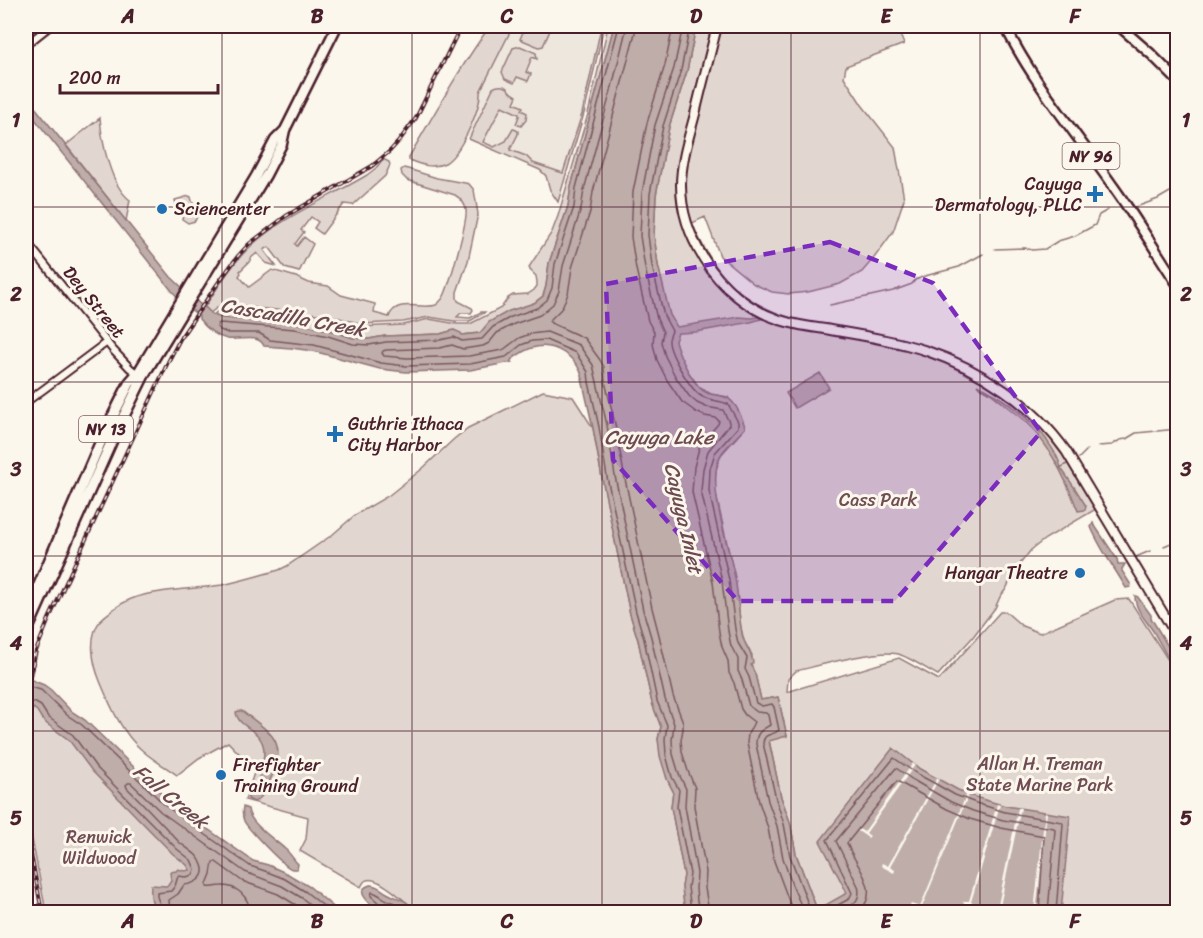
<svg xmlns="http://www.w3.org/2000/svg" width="1203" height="938" font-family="Sriracha,sans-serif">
	<rect width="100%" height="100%" fill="#fbf7ec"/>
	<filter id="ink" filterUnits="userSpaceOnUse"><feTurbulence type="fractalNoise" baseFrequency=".0167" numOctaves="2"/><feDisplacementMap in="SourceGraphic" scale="12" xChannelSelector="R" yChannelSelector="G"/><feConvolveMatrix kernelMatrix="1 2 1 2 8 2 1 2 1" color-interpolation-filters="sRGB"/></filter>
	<g filter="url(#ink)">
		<!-- built -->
		<path fill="#eee7de" d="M 511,26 L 602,26 L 583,114 L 564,178 L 458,131 Z"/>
		<!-- green -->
		<path fill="#e2d7d0" stroke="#967b7e" stroke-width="1.5" d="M 490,26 L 513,26 L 480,92 C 481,108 460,155 445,163 C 433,169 421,165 409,160 L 409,157 C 435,113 460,67 490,26 Z
			M 531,26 L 552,26 L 543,46 L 539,47 L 520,39 L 523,32 Z
			M 599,26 L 604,26 L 585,110 L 558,202 L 550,190 L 546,176 L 540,170 L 469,139 L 493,88 C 498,85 503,85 508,88 L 509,91 L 517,96 L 514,103 L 523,107 L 521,110 L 527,113 L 526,120 L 521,126 L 516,124 L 519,116 L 519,114 L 502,106 L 483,142 L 494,147 L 506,141 L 513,129 L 514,129 L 518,131 L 518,134 L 510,150 L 526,156 L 533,163 L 563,173 L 582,114 L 600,32 Z
			M 608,26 L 614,26 L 571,187 L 568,206 L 549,263 L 546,286 L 543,296 L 534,303 L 522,308 L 480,333 L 462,335 L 454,330 L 440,334 L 385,336 L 369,339 L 353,338 L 329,330 L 296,323 L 222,318 L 213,315 L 222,308 L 232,306 L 249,310 L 332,319 L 359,327 L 403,325 L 429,319 L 457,324 L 470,324 L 501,308 L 508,298 L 513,295 L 528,294 L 534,290 L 537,286 L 537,282 L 536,276 L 530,270 L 529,267 L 552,232 L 558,216 L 588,114 Z
			M 696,26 L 896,26 L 904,44 L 846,66 L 844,77 L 862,105 L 895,147 L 904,199 L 893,232 L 874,258 L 862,272 L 840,284 L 808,292 L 789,294 L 772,292 L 754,284 L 720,256 L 705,217 L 692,223 C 711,266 732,295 777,313 C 791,319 806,322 820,327 C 839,333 858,340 877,344 C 898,349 922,352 942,361 C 990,383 1036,415 1066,458 C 1078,474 1087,492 1096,509 L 1045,539 L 1031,550 L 1016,569 L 1006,589 L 1000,597 L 995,608 L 972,638 L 938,675 C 926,669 914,660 901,655 C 883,647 818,666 796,671 L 788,679 L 787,692 L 899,658 L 939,680 L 1000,612 L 1006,612 L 1022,626 L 1040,633 L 1115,600 L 1129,599 L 1177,674 L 1177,912 L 818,912 L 796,854 L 790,822 L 781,797 L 769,740 L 787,736 L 778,697 L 761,700 L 755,674 L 751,668 L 752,655 L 744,641 L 741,628 L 735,579 L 715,490 L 716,470 L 721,455 L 745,428 L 728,397 L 711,394 L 699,387 L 687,370 L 677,350 L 658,265 L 654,235 L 656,195 L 669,127 L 687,71 Z
			M 520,46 L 536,53 L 537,59 L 532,57 L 526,72 L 531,74 L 528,81 L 517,77 L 514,83 L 505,79 L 502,72 L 513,48 Z
			M 100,118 C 102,142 110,185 130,200 L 126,221 L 66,145 Z
			M 383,159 L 389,162 L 390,165 L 385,176 L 353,205 L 344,204 L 322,234 L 314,228 L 318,222 L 311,217 L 301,230 L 304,232 L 295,244 L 297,246 L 304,237 L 313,244 L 299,272 L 285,268 L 269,247 L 264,250 L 276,266 L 266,263 L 257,253 L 250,259 L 251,260 L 240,271 L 241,273 L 239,276 L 249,287 L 272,270 L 296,277 L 309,283 L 328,286 L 341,295 L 375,304 L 374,313 L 389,317 C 396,297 421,310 436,305 C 440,302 443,299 445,294 C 450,282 468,220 466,210 C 465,203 460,198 455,195 L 407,180 L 402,175 L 401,170 L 404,168 L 408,169 L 437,178 L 465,183 L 469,184 L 474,190 L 478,214 L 468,261 L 457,292 L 457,298 L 458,301 L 472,308 L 473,310 L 471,313 L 461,313 L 457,317 L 470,318 L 481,312 L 485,312 L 484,313 L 470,321 L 454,321 L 429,317 L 403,322 L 362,324 L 328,315 L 256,308 L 231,303 L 222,304 L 210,313 L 204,308 C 219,286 232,263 252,245 C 285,215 329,198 367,175 L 376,168 Z
			M 189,196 L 191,197 C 192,207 202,209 195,221 L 188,223 L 182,219 L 183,215 L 179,210 L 175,207 L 176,204 L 175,200 Z
			M 543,391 L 573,397 L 593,428 L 602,478 L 630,614 L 638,640 L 652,703 L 661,727 L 658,739 L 667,779 L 673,791 L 671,807 L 684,875 L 682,887 L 684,905 L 688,912 L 415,912 C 409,904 378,875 367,880 C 364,880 362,885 361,887 L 300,851 L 306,839 L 308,817 L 245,800 L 255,770 L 228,742 L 199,758 L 177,775 C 166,767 153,760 143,751 C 122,734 110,705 100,681 C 93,664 87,636 101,620 C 105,615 111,612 115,608 C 124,602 133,597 144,595 C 169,589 196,589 222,585 C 241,581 260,575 279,570 L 287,566 L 332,535 L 355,515 L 388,496 L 422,469 L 454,439 L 468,428 Z
			M 29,691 L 103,758 L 308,912 L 46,912 L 27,813 L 26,797 L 26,711 Z"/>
		<!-- water -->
		<path fill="#bfadaa" stroke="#907477" stroke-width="1.5" d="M 614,26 L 696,26 L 687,71 L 669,127 L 656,195 L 654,235 L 658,265 L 670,315 L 677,327 L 739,317 L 752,318 L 758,317 L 761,319 L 751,322 L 696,332 L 680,333 L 678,333 L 675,341 C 679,355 689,376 699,387 C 712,402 726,387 738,410 C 741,416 744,421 745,428 C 738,436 725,447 720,456 C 706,484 729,547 735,578 C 739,598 738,618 743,638 C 746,647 752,653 753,663 L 751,665 L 755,674 L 761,700 L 778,697 L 787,736 L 769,741 L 781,797 L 790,822 L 796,854 L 817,910 L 847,893 L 820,841 L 893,748 L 920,769 L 958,790 L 978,798 L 1006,806 L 1070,816 L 1061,912 L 688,912 L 684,905 L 682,887 L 684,875 L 671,807 L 673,791 L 667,779 L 660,756 L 658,739 L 661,727 L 652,703 L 638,640 L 630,614 L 602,478 L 593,428 L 582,379 L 583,379 C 578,357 553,341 532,348 C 524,350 518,355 511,360 L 512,362 L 470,370 L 406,372 L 380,369 L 313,351 L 291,348 L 264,346 C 258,333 240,341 227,339 C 215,336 206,328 199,319 L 199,316 L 184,304 L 172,291 L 26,108 L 26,96 L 171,277 L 203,307 L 206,308 L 213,315 L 222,318 L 296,323 L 329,330 L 353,338 L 369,339 L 385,336 L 440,334 L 454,330 L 461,333 L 462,335 L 480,333 L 489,322 L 509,311 L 534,303 L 543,296 L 546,286 L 549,263 L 568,206 L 571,187 Z
			M 820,373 L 829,388 L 795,408 L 786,393 Z
			M 977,385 C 997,393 1034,421 1046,439 C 1050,445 1055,452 1058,459 C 1060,463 1060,468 1063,471 C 1071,482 1079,494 1086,506 L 1085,510 L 1078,511 C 1067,482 1049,444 1026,422 C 1015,413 1004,404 993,395 C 988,391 981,389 977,385 Z
			M 1093,523 L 1117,559 L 1118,564 L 1125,564 L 1122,569 L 1122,571 L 1131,585 L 1130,587 L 1126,588 C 1114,567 1100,549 1091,527 Z
			M 1135,596 L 1137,596 L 1151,615 L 1151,618 L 1177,661 L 1177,674 C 1169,660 1161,645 1153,631 C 1146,620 1135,610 1135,596 Z
			M 26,679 L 30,681 L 32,680 L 44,685 L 51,690 L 71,711 L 85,720 L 169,801 L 185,813 L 253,861 L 268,865 L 288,874 L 310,887 L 339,912 L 236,912 L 222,908 L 210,912 L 159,912 C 151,905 150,896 151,885 L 167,886 L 171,880 L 170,872 L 176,871 L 178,869 L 185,871 L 190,870 L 187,865 L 173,854 L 92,771 L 69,740 L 47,724 L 42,719 L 37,711 L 33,708 L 32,711 L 26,709 Z
			M 239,711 L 242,711 C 252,719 264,726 272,736 C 286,754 272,777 263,794 L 260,798 L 254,802 L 248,799 L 248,796 C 251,791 256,786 258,780 C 260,776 261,771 262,766 C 265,752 266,742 254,732 C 246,726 237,722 236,712 Z
			M 243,807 L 248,809 C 249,823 274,839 285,849 C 290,853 293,859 298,864 L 297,869 C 295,869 294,869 292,869 C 284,867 248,829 244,821 C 242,816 242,812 243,807 Z
			M 370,885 C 378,885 381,890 387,893 C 401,901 405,897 415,912 C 408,913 385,914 380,912 C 377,911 375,908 373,906 C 365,899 356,890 370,885 Z"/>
		<!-- pier -->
		<path fill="#fbf7ec" d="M 913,763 L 915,765 L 866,833 L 870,836 L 868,838 L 858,831 L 859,829 L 864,832 Z
			M 937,778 L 939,779 L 890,867 L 895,870 L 894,873 L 881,866 L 882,863 L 888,866 Z
			M 967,793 L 969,794 L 922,907 L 930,911 L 929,912 L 910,906 L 911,904 L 920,907 Z
			M 997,804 L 1000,805 L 971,902 L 975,904 L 974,906 L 963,903 L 964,901 L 969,901 Z
			M 1018,808 L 1021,808 L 1000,906 L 1004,907 L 1003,909 L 994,907 L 994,905 L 998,905 Z
			M 1045,812 L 1047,813 L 1036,912 L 1039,912 L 1028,912 L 1028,911 L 1034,911 Z"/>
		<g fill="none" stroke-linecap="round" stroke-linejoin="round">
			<!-- shore -->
			<path stroke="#79585e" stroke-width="1.5" d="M 619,26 L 576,188 L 574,207 L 555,264 L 552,288 L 547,300 L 537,308 L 511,317 L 493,327 L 482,339 L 462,341 L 454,337 L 440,340 L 386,342 L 369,345 L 353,344 L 328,336 L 295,329 L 220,323 L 218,324 L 217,327 L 220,330 L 228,333 L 259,333 L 270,340 L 314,345 L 381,363 L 406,366 L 470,364 L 506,357 L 521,345 L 532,341 L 546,340 L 576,353 L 588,372 L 589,382 L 599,427 L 607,477 L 636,612 L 644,639 L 657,701 L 667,725 L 665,739 L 666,755 L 672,777 L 679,790 L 677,807 L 690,874 L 688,887 L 690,903 L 693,912
				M 627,26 L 613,83 L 584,190 L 581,209 L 563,266 L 559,291 L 553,304 L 540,315 L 514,324 L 497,333 L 489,343 L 483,346 L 463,349 L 452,345 L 440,348 L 386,350 L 383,351 L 382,353 L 384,356 L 407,358 L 469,356 L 503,350 L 519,338 L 530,334 L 547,332 L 579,345 L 593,365 L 607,425 L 615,476 L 643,610 L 651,637 L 665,699 L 674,724 L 672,740 L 673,754 L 679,774 L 686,789 L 685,806 L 697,873 L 696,888 L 697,901 L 700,912
				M 636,26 L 635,33 L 593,192 L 590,212 L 572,268 L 568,294 L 561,309 L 549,321 L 551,323 L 584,338 L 600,360 L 604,367 L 605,381 L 615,424 L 624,474 L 652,608 L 659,635 L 673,696 L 683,722 L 683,729 L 681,740 L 682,752 L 688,771 L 695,788 L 694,806 L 706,872 L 705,888 L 709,912
				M 673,26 L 665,65 L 647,123 L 633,192 L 631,237 L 636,269 L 648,321 L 654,332 L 653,344 L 657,360 L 667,380 L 682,402 L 696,412 L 705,416 L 716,418 L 719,421 L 718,424 L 703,441 L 699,448 L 694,467 L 692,492 L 713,582 L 719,632 L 722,647 L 728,661 L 729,673 L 734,683 L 741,709 L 745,715 L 754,722 L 748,734 L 747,743 L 759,802 L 768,828 L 774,861 L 793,912
				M 683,26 L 674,68 L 655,125 L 642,193 L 640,236 L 645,268 L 657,319 L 663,332 L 661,342 L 665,356 L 675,376 L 689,396 L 697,403 L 706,407 L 723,410 L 729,422 L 729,425 L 708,451 L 703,469 L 701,491 L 722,581 L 728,631 L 731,646 L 738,659 L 738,671 L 742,680 L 749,706 L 757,712 L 766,713 L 768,715 L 770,725 C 762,730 756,732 756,744 L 768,801 L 777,826 L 783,858 L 792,885 L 800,903 L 803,912
				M 690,26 L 681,70 L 663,126 L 650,194 L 648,235 L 652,266 L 664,316 L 672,331 C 671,334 669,337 669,340 C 668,352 691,390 701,396 C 709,401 719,400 728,404 L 738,422 L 738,427 L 715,453 L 710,469 L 709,491 L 729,580 L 735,629 L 738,643 L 747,658 L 745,669 L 749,677 L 756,703 L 762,706 L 772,704 L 774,707 L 779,730 C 773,736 764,732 763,743 L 776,799 L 784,824 L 790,856 L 811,912
				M 26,686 L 41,690 L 67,715 L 82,725 L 165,805 L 182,818 L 250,866 L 265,871 L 285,879 L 306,892 L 331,912
				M 26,704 L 34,702 L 41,706 L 48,717 L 73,735 L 96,767 L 177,849 L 191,860 L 195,869 L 193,875 L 186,877 L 178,876 L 175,886 L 171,891 L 157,893 C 156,901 163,905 163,912
				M 170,912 L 169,900 L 178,894 L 184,885 C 194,884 207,878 202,865 C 199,854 187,849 179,842 C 162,824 145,805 127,788 L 126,785 L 128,783 L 131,783 L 161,812 L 245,872 L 282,886 L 302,898 L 319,912
				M 250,912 C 249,897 237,885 221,886 C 216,886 212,888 207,887 L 207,884 L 211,874 L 213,862 L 216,862 L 242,881 L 278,894 L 296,905 L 304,912
				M 384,912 L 382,906 L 371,896 L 372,892 C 377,893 380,896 385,899 C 395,904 400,903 408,912
				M 825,912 L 849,899 L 852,893 L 827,840 L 894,758 L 917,774 L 934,783 L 955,795 L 976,803 L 1005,812 L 1062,822 L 1063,824 L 1056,912
				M 840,912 C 852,906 862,901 858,886 L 836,841 L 896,768 L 913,780 L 951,802 L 973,811 L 1003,820 L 1054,828 L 1055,830 L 1048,912
				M 858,912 C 884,891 854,865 847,843 L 897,781 L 947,809 L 970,819 L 1001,828 L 1044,836 L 1039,912"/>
			<!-- stream -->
			<path stroke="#907477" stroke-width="1.5" d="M 1136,207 L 1158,199 L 1170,192 L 1178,197
				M 995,249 L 1025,248 L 1032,250 L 1045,249 L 1058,241 L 1075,236 L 1095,225 L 1099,215 L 1108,210
				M 830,305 L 893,291 L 912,284 L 915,280 L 925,276 L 959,267 L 983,254
				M 1098,446 L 1112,445 L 1120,440 L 1126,439 L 1136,433 L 1178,429
				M 1079,458 L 1087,450
				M 1060,468 L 1067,464
				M 1164,546 L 1178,540
				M 1136,557 L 1150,551"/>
			<defs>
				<path id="tertiary" d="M 26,45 L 50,26
					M 26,241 L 113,350 L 130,368 L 139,375
					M 26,402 L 44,389 L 107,342"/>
				<path id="secondary" d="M 717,26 C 710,55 702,84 695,114 C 689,137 681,161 681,185 C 681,211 690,237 704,259 C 721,287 749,310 780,320 C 795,325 810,327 825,329 C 859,335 894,340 927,351 C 980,369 1034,405 1066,451 L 1178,638"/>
				<path id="primary" d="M 1005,26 C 1035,86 1077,134 1115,189 C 1137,220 1157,253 1178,285
					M 1119,26 L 1151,54 L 1178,81"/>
				<path id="trunk" d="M 137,374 L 256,176 L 275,140 L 285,130
					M 143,377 L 266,175 L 282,144 L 285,130 L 337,26"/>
				<path id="motorway" d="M 26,615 L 104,434 L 130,382 L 137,374
					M 26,633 L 113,438 L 143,377
					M 26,909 L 26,912"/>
			</defs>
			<!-- tertiary casing -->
			<use href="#tertiary" stroke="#4a1f2b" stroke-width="10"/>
			<!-- secondary casing -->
			<use href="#secondary" stroke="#4a1f2b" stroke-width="12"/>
			<!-- primary casing -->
			<use href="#primary" stroke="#4a1f2b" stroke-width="13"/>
			<!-- trunk casing -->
			<use href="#trunk" stroke="#4a1f2b" stroke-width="13"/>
			<!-- motorway casing -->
			<use href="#motorway" stroke="#4a1f2b" stroke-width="14"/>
			<!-- tertiary -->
			<use href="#tertiary" stroke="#fbf7ec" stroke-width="6"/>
			<!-- secondary -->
			<use href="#secondary" stroke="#fbf7ec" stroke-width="8"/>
			<!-- primary -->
			<use href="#primary" stroke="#fbf7ec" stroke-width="8"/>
			<!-- trunk -->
			<use href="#trunk" stroke="#fbf7ec" stroke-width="8"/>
			<!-- motorway -->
			<use href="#motorway" stroke="#fbf7ec" stroke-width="9"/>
			<defs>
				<path id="rail" d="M 26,692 L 36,651 L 49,619 L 168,362 L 181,337 L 218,283 L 238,256 L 249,244 L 286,216 L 372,166 L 390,151 L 399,141 L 416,118 L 461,26
					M 26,828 L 42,912"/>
			</defs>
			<!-- rail casing -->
			<use href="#rail" stroke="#4a1f2b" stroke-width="4"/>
			<!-- rail -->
			<use href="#rail" stroke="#fbf7ec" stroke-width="1.5" stroke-dasharray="4.5" stroke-linecap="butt"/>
		</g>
	</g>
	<!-- marked area -->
	<path fill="#7b2cbf" fill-opacity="0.2" stroke="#7b2cbf" stroke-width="4.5" stroke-dasharray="12 8" stroke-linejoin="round" d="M 830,242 L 933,283 L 1041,432 L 895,601 L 738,601 L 613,460 L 606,284 Z"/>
	<!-- grid -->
	<path fill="none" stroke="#4a1f2b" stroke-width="1.5" stroke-opacity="0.55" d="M 222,26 L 222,912M 412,26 L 412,912M 602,26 L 602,912M 791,26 L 791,912M 980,26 L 980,912M 26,207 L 1178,207M 26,382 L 1178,382M 26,556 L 1178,556M 26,731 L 1178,731"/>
	<!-- markers -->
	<g fill="#1f6fb2" stroke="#fbf7ec" stroke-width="2">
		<path d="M1092 185h6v6h6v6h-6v6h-6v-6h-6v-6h6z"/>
		<circle cx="162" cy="209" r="6"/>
		<path d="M332 425h6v6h6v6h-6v6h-6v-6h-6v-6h6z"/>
		<circle cx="1080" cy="573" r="6"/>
		<circle cx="221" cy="775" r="6"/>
	</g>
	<g text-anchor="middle" stroke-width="6" stroke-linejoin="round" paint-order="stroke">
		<!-- shield labels -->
		<g fill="#fbf7ec" stroke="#7f6065" stroke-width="1.5">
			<rect x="1062.5" y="143" width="57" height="26" rx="4.5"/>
			<rect x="79" y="416" width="54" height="26" rx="4.5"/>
		</g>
		<g font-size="16" font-weight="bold" fill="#4a1f2b">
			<text x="1091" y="162">NY 96</text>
			<text x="106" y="435">NY 13</text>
		</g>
		<!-- poi labels -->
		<g font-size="18" fill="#4a1f2b" stroke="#fbf7ec" text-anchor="start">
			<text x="1082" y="190" text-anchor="end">Cayuga<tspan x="1082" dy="21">Dermatology, PLLC</tspan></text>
			<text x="174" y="215">Sciencenter</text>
			<text x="348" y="430">Guthrie Ithaca<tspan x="348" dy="21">City Harbor</tspan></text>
			<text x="1068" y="579" text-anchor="end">Hangar Theatre</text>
			<text x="233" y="771">Firefighter<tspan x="233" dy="21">Training Ground</tspan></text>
		</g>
		<!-- street labels -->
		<g font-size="18" fill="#4a1f2b" stroke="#fbf7ec">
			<text transform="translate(94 302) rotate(51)" y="6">Dey Street</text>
		</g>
		<!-- park labels -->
		<g font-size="18" fill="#704d54" stroke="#fbf7ec">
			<text x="878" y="506">Cass Park</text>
			<text x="1040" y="770">Allan H. Treman<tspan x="1040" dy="21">State Marine Park</tspan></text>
			<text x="99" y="843">Renwick<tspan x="99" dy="21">Wildwood</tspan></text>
		</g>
		<!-- water labels -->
		<g font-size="20" font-style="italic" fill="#6d4a51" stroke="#fbf7ec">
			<text transform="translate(293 317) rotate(10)" y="7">Cascadilla Creek</text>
			<text x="659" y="444">Cayuga Lake</text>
			<text transform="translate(684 518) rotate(77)" y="7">Cayuga Inlet</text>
			<text transform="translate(171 796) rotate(39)" y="7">Fall Creek</text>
		</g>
	</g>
	<!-- margin -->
	<rect width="1203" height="938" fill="none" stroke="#fbf7ec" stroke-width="66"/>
	<!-- scale -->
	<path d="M60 84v9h158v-9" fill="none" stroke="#4a1f2b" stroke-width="3"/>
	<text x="69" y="84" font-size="18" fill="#4a1f2b" stroke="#fbf7ec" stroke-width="4.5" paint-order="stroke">200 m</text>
	<rect x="33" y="33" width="1137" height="872" fill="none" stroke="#4a1f2b" stroke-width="2"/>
	<g font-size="20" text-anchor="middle" font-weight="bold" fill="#4a1f2b">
		<text x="128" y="23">A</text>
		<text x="317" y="23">B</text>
		<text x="507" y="23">C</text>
		<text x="696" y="23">D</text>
		<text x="886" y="23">E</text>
		<text x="1075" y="23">F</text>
		<text x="16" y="127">1</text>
		<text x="1186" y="127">1</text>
		<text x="16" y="301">2</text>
		<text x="1186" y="301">2</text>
		<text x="16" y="476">3</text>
		<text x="1186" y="476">3</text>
		<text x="16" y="650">4</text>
		<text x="1186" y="650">4</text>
		<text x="16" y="825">5</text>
		<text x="1186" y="825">5</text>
		<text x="128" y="928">A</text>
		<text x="317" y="928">B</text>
		<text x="507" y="928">C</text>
		<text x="696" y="928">D</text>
		<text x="886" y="928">E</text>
		<text x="1075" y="928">F</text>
	</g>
</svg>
